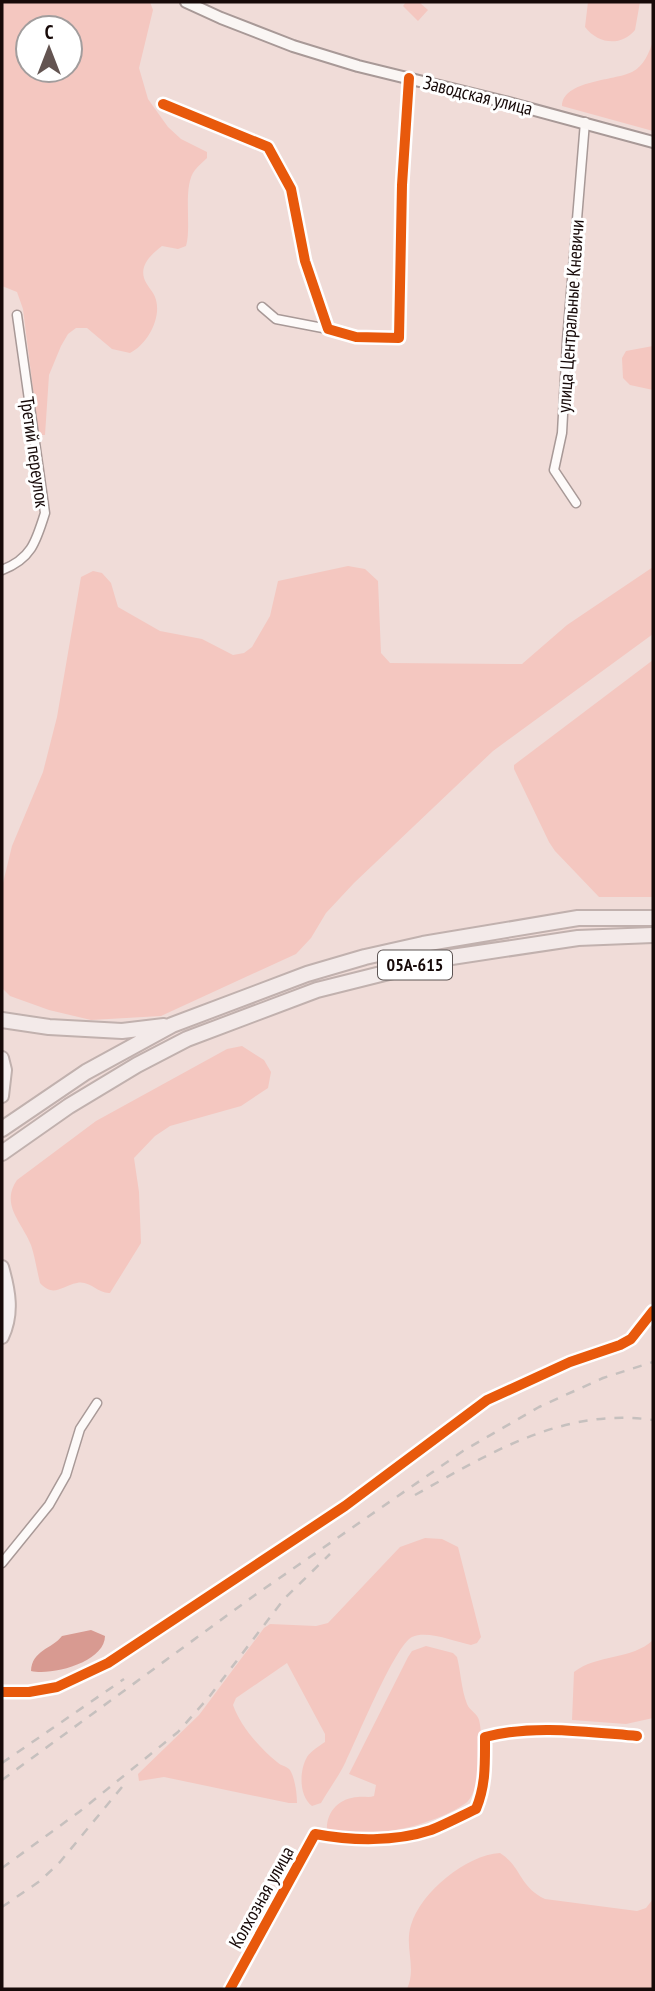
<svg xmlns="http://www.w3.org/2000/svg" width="655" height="1991" font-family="'PT Sans Narrow',sans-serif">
	<rect width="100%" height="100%" fill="#f0dcd8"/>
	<!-- green -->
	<path fill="#f4c7c0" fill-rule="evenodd" d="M 2,2 L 150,2 L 153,10 L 139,68 L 148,99 L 168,127 L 181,139 L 207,152 L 207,158 C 203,162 198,166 195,170 C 182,186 192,227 186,246 L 178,249 L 162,246 C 152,254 140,264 144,278 C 146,285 153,291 155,297 C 163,317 147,345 130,353 L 112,349 L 87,328 L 76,328 L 68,334 L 61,346 L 49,375 L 45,435 L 41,435 L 38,429 L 23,309 L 17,292 L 2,286 ZM 28,28 L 70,28 L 70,70 L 28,70 Z
		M 406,2 L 419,2 L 428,10 L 418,21 L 403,6 Z
		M 588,2 L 640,2 L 635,30 C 621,47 598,44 585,27 Z
		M 653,41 L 653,131 L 562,106 C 563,80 614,81 632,72 C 644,66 649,53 653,41 Z
		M 653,346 L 653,390 L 630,385 L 623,378 L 622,358 L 626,351 Z
		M 348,566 L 365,569 L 378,581 L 381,653 L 390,663 L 522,664 L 567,625 L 653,567 L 653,634 L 493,751 L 354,883 L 326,913 L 311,938 L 296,954 L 161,1016 L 91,1020 L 49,1010 L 10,996 L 2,988 L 2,887 L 12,846 L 43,772 L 57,717 L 81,577 L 93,571 L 102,573 L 111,583 L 118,607 L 160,631 L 202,639 L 233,655 L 244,653 L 252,647 L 270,616 L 278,581 Z
		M 653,660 L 653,897 L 599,897 L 555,851 L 549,842 L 514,769 L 514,765 Z
		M 242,1046 L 264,1060 L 271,1072 L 268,1088 L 241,1106 L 170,1126 L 155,1136 L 134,1158 L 139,1192 L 141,1243 L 110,1293 C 98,1294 90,1280 77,1283 C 61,1286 54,1298 40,1283 C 37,1271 35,1257 31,1245 C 22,1222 0,1205 17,1180 L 96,1121 L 227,1049 Z
		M 425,1538 L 442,1539 L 458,1547 L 481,1637 L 477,1643 L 471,1645 C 455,1642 428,1630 412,1637 C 395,1645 357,1739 346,1761 C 339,1776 329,1789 321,1803 L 312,1806 C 299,1796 299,1771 307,1757 C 311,1751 319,1746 325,1742 L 325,1734 L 287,1663 L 236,1698 L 233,1705 C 241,1727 259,1747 277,1762 C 281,1766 287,1766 290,1770 C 295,1778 297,1794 297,1803 L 289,1803 L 164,1777 L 139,1781 L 138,1774 L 199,1715 L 264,1628 L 270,1624 L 316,1626 L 328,1623 L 400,1547 Z
		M 653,1640 L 653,1718 L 626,1724 L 572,1720 L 574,1672 C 597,1654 632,1660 653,1640 Z
		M 426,1646 L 453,1653 L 457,1657 C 461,1673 461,1688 467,1704 C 470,1711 477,1713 479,1720 C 484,1738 481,1791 466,1803 C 452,1813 433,1820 417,1825 C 394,1832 349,1837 327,1830 C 326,1812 339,1798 358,1797 C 364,1796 369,1798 374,1796 L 376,1785 L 349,1774 L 408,1657 L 412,1651 Z
		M 500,1853 C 522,1867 519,1887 545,1899 L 637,1911 L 646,1908 L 653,1899 L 653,1989 L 407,1989 C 417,1968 404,1947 411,1925 C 421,1892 466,1855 500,1853 Z"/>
	<!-- water -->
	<path fill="#d89a91" d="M 91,1630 L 105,1636 C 105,1662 52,1676 31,1671 C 32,1650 52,1649 62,1636 Z"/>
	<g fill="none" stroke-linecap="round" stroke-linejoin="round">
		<defs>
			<path id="street" d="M 163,104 L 268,147 L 291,189 L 305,261 L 328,329 L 356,337 L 399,338 L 402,185 L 409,78
				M 262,307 L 276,319 L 328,329
				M 576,503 L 554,470 L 562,433 L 567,341 L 585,122
				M 2,570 C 31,559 36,542 45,513 L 17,315
				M 2,1563 L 49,1505 L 66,1475 L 80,1429 L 97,1403
				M 2,1692 L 29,1692 L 57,1687 L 108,1663 L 345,1506 L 487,1400 L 570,1362 L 620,1345 L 631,1339 L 653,1311
				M 230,1989 L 315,1834 C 352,1841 395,1842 431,1830 C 446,1824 461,1816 476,1809 C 486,1785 485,1763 485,1737 C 533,1724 588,1732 637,1736"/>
			<path id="secondary" d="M 186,2 L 221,18 L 293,46 L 358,66 L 505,102 L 653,142"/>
			<path id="primary" d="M 2,1058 L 5,1070 L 2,1096
				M 2,1267 C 9,1291 13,1314 2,1337"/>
			<path id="highway" d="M 2,1020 L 49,1027 L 122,1031 L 164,1026
				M 2,1129 L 86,1072 L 172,1025 L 307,974 L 365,957 L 423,944 L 578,918 L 653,918
				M 2,1153 L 69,1106 L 137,1065 L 187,1039 L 317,990 L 445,958 L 578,938 L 653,935"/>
		</defs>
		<!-- street casing -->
		<use href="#street" stroke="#a89997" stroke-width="11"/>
		<!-- secondary casing -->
		<use href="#secondary" stroke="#a89997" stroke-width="14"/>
		<!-- primary casing -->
		<use href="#primary" stroke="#c1b1ae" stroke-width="16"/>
		<!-- highway casing -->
		<use href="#highway" stroke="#c1b1ae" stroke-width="18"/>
		<!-- street -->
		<use href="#street" stroke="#fdfaf9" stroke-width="8"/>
		<!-- secondary -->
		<use href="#secondary" stroke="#faf6f4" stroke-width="10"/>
		<!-- primary -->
		<use href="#primary" stroke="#f7f0f0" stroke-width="12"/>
		<!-- highway -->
		<use href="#highway" stroke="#f3eae9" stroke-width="14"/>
		<!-- rail -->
		<path stroke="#c6c0be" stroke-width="2.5" stroke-dasharray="9 9" stroke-linecap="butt" d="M 415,1495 C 490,1453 564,1407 653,1420
			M 2,1763 L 124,1679
			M 2,1780 L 255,1595 L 463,1451 L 539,1407 L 603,1378 L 653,1362
			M 2,1868 L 79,1812 L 178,1732 L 209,1697 L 284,1599 L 330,1554
			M 2,1907 L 40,1881 L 60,1862 L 122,1787"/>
		<defs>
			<path id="cycleway" d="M 163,104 L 268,147 L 291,189 L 305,261 L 328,329 L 356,337 L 399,338 L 402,185 L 409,78
				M 2,1692 L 29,1692 L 57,1687 L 108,1663 L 345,1506 L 487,1400 L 570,1362 L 620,1345 L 631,1339 L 653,1311
				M 230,1989 L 315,1834 C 352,1841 395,1842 431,1830 C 446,1824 461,1816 476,1809 C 486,1785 485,1763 485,1737 C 533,1724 588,1732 637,1736"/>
		</defs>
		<!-- cycleway casing -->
		<use href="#cycleway" stroke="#fff" stroke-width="15"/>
		<!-- cycleway -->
		<use href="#cycleway" stroke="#e8590c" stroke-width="10"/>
	</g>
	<g text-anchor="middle" stroke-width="6" stroke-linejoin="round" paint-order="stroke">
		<!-- shield labels -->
		<rect fill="#fff" stroke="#5d5453" stroke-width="2" x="378" y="950.5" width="74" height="29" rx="5"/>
		<g font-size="18" font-weight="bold" fill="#170a09">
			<text x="415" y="971">05А-615</text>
		</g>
		<!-- street labels -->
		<g font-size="19" fill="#170a09" stroke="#fff">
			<text transform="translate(478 95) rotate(14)" y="7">Заводская улица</text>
			<text transform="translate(570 316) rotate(-86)" y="7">улица Центральные Кневичи</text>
			<text transform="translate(35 452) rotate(82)" y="7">Третий переулок</text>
			<text transform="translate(261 1897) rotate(-61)" y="7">Колхозная улица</text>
		</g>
	</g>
	<!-- border -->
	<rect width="655" height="1991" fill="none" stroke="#170a09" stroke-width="7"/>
	<!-- north arrow -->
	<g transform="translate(49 49)"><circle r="33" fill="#ffffff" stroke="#a29d9d" stroke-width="2"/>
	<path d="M0-5L12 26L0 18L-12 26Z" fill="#635451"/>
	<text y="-10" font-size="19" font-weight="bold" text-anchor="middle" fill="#170a09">С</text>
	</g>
</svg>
